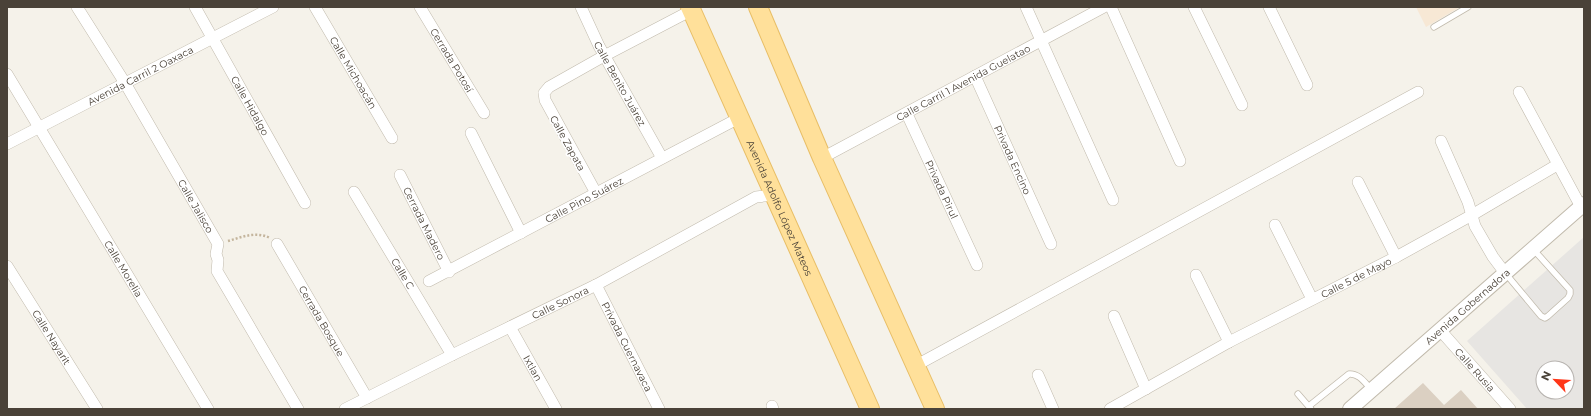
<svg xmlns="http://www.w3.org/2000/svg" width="1591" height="416" font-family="Montserrat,sans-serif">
	<rect width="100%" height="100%" fill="#f5f2ea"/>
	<!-- commercial -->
	<path fill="#f7e8d5" d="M 1416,7 L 1460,7 L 1426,27 Z"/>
	<!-- parking -->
	<path fill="#e7e5e2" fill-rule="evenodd" d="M 1584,237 L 1584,409 L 1527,409 L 1467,341 ZM 1543,368 L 1567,368 L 1567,392 L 1543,392 Z"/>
	<!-- building -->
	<path fill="#dbd0c2" d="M 1423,383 L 1444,405 L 1461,390 L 1478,409 L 1394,409 Z"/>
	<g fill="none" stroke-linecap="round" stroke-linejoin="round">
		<defs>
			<path id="service" d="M 1434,27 L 1468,7
				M 1506,274 L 1541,316 L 1545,318 L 1548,316 L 1568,298 L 1570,294 L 1570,290 L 1533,249
				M 1298,394 L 1311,409
				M 1309,406 L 1349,374 C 1359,373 1365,383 1372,390"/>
			<g id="minor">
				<path id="s1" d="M 77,7 L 125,83 L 218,244 L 216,254 L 218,260 L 217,271 L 298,409"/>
				<path id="s2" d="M 195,7 L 305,203"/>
				<path id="s3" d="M 315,7 L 392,138"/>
				<path id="s4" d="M 420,7 L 484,113"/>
				<path id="s5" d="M 581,7 L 599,46 L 662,158"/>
				<path d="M 1026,7 L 1113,200"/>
				<path d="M 1111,7 L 1180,161"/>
				<path d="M 1194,7 L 1242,105"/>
				<path d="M 1269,7 L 1307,85"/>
				<path id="s6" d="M 7,74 L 208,409"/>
				<path id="s7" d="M 975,76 L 1051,244"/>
				<path d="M 1519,92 L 1581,207"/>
				<path id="s8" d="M 907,114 L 977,265"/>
				<path d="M 471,133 L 521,233"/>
				<path d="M 1441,141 L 1468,202 L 1475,226 L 1493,257 L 1505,273"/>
				<path id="s9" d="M 7,144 L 273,7"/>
				<path id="s10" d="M 822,158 L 1104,7"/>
				<path id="s11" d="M 400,175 L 449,272"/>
				<path d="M 1358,182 L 1396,257"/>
				<path id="s12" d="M 354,192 L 452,355"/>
				<path d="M 596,193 L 545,100 L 544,93 L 549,87 L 604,56 L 692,10"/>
				<path d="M 1275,225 L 1312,299"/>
				<path id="s13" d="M 277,244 L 367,398"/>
				<path id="s14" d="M 7,266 L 97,409"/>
				<path d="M 1196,275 L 1229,342"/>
				<path id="s15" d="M 429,281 L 739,118"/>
				<path id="s16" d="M 596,285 L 659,409"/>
				<path d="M 1114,316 L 1146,389"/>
				<path id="s17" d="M 510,327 L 556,409"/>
				<path id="s18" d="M 1440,330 L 1510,409"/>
				<path d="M 915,366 L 1418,92"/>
				<path d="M 1038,375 L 1053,409"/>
				<path d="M 772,406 L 773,409"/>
				<path id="s19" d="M 345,409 L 452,355 L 596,285 L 756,197 L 774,195"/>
				<path id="s20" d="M 1110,409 L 1229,342 L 1396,257 L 1472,215 L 1557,165"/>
			</g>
			<g id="tertiary">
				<path id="s21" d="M 1350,409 L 1584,204"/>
			</g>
			<g id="primary">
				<path id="s22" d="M 690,7 L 870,409"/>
				<path d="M 758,7 L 822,158 L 935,409"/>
			</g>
		</defs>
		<!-- service casing -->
		<use href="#service" stroke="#c1baac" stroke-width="7"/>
		<!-- minor casing -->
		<use href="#minor" stroke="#c1baac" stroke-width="12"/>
		<!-- tertiary casing -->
		<use href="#tertiary" stroke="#c1baac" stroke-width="16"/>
		<!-- primary casing -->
		<use href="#primary" stroke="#e8be66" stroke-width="20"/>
		<!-- path -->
		<path stroke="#c4b59d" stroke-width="2.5" stroke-dasharray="2 2" stroke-linecap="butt" d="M 228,241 C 242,237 256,231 270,238"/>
		<!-- service -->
		<use href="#service" stroke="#fff" stroke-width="5.5"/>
		<!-- minor -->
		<use href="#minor" stroke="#fff" stroke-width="11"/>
		<!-- tertiary -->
		<use href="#tertiary" stroke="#fff" stroke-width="14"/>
		<!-- primary -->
		<use href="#primary" stroke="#ffe09a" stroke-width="18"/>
	</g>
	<g text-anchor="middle" stroke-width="3.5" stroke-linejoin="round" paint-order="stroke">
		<!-- street labels -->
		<g font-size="10" fill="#4a4238" stroke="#fff">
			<text dy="4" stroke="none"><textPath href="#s4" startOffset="62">Cerrada Potosí</textPath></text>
			<text dy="4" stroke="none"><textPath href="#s3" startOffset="76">Calle Michoacán</textPath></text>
			<text dy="4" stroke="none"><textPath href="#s9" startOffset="150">Avenida Carril 2 Oaxaca</textPath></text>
			<text dy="4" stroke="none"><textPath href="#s5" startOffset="86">Calle Benito Juárez</textPath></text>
			<text dy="4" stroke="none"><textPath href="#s10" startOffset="160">Calle Carril 1 Avenida Guelatao</textPath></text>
			<text dy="4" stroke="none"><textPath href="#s2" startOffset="113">Calle Hidalgo</textPath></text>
			<text transform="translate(568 143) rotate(61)" y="4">Calle Zapata</text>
			<text dy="4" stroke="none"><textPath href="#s7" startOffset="92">Privada Encino</textPath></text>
			<text dy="4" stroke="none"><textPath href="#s8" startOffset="83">Privada Pirul</textPath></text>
			<text dy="4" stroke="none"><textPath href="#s15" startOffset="175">Calle Pino Suárez</textPath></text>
			<text dy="4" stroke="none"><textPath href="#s1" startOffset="232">Calle Jalisco</textPath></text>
			<text dy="4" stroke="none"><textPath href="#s22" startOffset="220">Avenida Adolfo López Mateos</textPath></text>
			<text dy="4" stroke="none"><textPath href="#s11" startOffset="54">Cerrada Madero</textPath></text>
			<text dy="4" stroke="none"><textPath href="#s6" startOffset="227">Calle Morelia</textPath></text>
			<text dy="4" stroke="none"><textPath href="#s12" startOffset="95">Calle C</textPath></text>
			<text dy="4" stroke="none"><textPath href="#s20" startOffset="279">Calle 5 de Mayo</textPath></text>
			<text dy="4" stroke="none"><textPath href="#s19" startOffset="240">Calle Sonora</textPath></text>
			<text dy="4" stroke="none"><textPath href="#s21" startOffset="156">Avenida Gobernadora</textPath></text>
			<text dy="4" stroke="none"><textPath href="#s13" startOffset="89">Cerrada Bosque</textPath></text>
			<text dy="4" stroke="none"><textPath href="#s14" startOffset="84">Calle Nayarit</textPath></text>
			<text dy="4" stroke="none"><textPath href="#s16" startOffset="69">Privada Cuernavaca</textPath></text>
			<text dy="4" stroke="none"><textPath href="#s17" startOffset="47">Ixtlan</textPath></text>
			<text dy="4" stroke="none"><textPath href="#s18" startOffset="53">Calle Rusia</textPath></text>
		</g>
	</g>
	<!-- border -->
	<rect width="1591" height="416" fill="none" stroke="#4a4238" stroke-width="16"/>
	<!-- north arrow -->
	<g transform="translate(1555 380) rotate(295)"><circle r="19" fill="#ffffff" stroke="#b7b3af"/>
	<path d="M0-3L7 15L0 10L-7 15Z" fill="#ff3618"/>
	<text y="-6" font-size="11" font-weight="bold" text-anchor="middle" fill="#4a4238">N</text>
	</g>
</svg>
